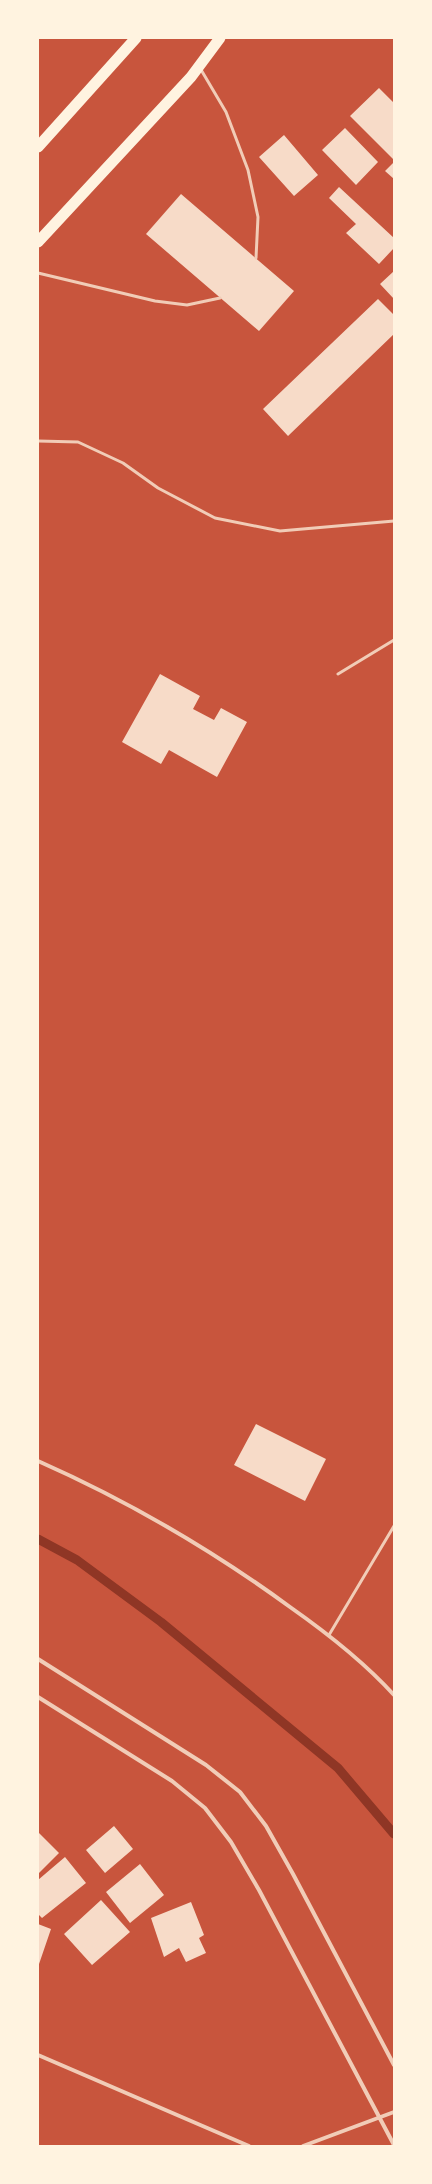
<svg xmlns="http://www.w3.org/2000/svg" width="432" height="2184" font-family="'Nunito Sans',sans-serif">
	<rect width="100%" height="100%" fill="#c8553d"/>
	<g fill="none" stroke-linecap="round" stroke-linejoin="round">
		<!-- stream -->
		<path stroke="#8f3625" stroke-width="9" d="M 38,1539 L 77,1560 L 161,1622 L 338,1768 L 394,1834"/>
	</g>
	<!-- building -->
	<path fill="#f7dbc8" d="M 379,88 L 394,103 L 393,159 L 350,116 Z
		M 345,128 L 378,162 L 356,185 L 322,150 Z
		M 284,135 L 318,175 L 294,196 L 259,157 Z
		M 394,162 L 394,179 L 385,171 Z
		M 339,187 L 394,238 L 394,248 L 379,264 L 346,233 L 356,224 L 329,198 Z
		M 181,194 L 294,291 L 259,331 L 146,234 Z
		M 394,271 L 394,299 L 380,284 Z
		M 378,299 L 394,315 L 394,334 L 288,436 L 263,409 Z
		M 160,674 L 200,696 L 193,709 L 214,720 L 221,708 L 247,722 L 217,777 L 169,750 L 161,764 L 122,742 Z
		M 256,1424 L 326,1459 L 305,1501 L 234,1465 Z
		M 114,1826 L 133,1849 L 105,1873 L 86,1850 Z
		M 38,1832 L 59,1853 L 38,1874 Z
		M 65,1857 L 86,1883 L 42,1918 L 38,1914 L 38,1880 Z
		M 140,1864 L 164,1895 L 130,1923 L 106,1892 Z
		M 101,1900 L 130,1932 L 92,1965 L 64,1934 Z
		M 191,1902 L 204,1935 L 199,1938 L 206,1953 L 186,1962 L 179,1948 L 164,1957 L 151,1918 Z
		M 38,1924 L 51,1929 L 38,1967 Z"/>
	<g fill="none" stroke-linecap="round" stroke-linejoin="round">
		<!-- service -->
		<path stroke="#f1ccb7" stroke-width="3" d="M 200,68 L 226,112 L 248,170 L 258,217 L 256,258
			M 38,273 L 155,301 L 187,305 L 220,298
			M 38,441 L 78,442 L 123,463 L 158,488 L 215,518 L 280,531 L 394,521
			M 338,674 L 394,640
			M 329,1635 L 394,1526"/>
		<!-- minor -->
		<path stroke="#f1ccb7" stroke-width="4" d="M 38,1461 C 126,1500 212,1550 290,1607 C 327,1633 364,1662 394,1695
			M 38,1659 L 206,1765 L 240,1792 L 266,1826 L 293,1874 L 394,2065
			M 38,1697 L 172,1781 L 205,1808 L 231,1842 L 259,1890 L 394,2145
			M 38,2055 L 249,2146
			M 303,2146 L 394,2112"/>
		<!-- trunk -->
		<path stroke="#fff3e0" stroke-width="11" d="M 38,147 L 136,38
			M 38,242 L 191,77 L 220,38"/>
	</g>
	<!-- border -->
	<rect width="432" height="2184" fill="none" stroke="#fff3e0" stroke-width="78"/>
</svg>
